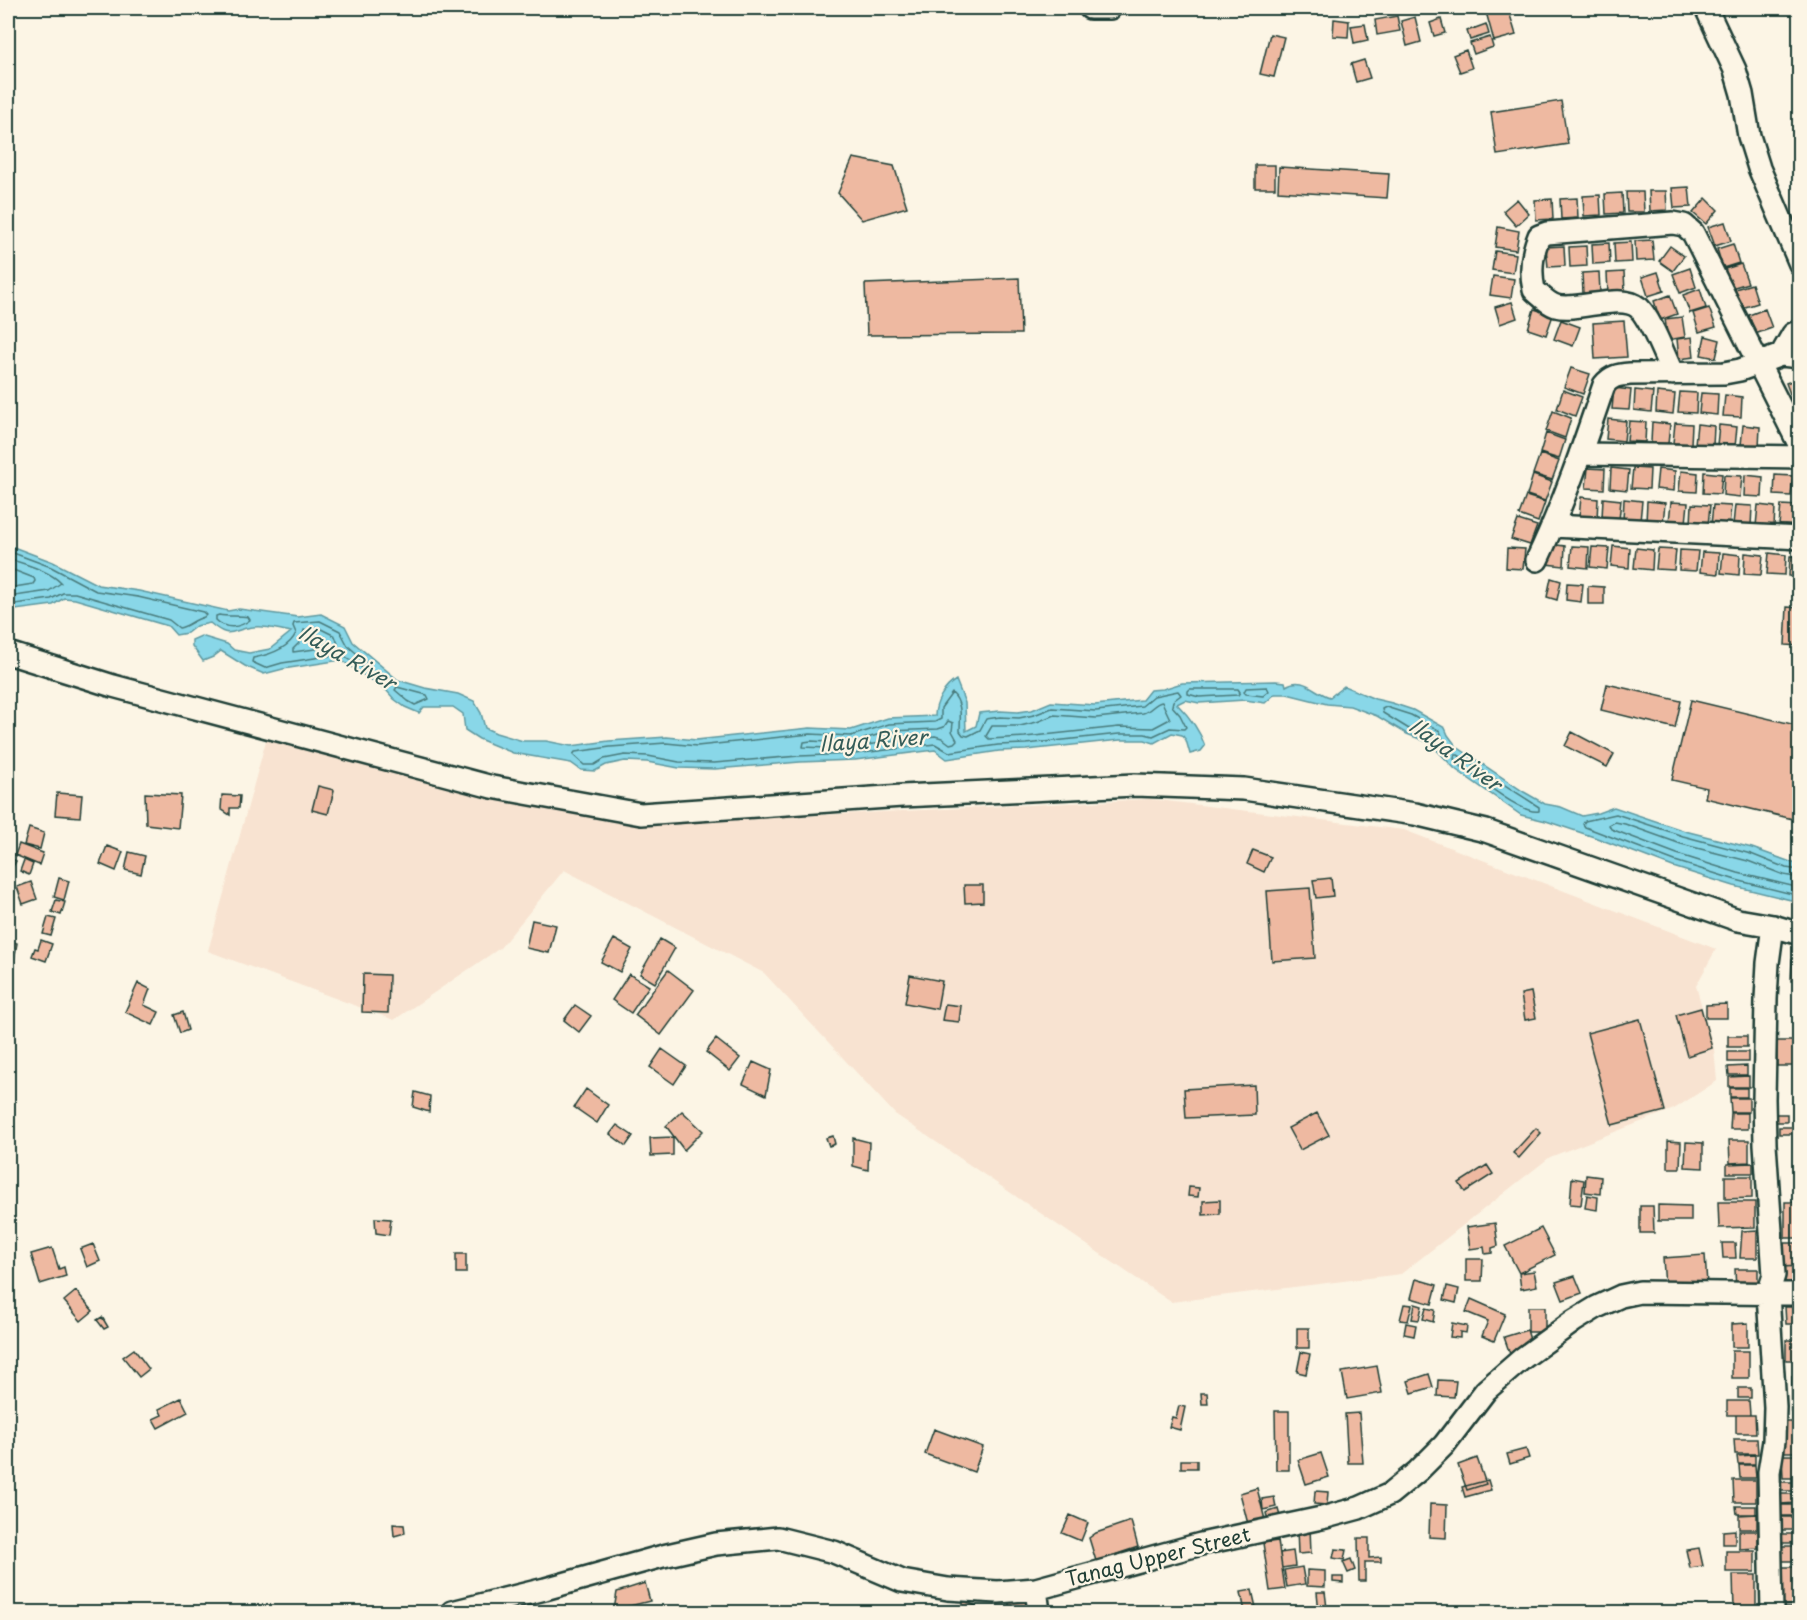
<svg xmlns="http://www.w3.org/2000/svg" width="1807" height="1620" font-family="'Playpen Sans',sans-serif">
	<rect width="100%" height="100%" fill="#fcf5e5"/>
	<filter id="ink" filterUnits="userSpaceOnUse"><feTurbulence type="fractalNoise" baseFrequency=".0167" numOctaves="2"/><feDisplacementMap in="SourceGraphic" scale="12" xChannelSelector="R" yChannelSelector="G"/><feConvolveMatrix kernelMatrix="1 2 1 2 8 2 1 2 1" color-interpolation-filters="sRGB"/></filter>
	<g filter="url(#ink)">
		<!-- built -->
		<path fill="#f8e3d1" d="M 267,737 L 638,824 L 1150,799 L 1404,830 L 1716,949 L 1696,986 L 1714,1049 L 1717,1081 L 1674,1109 L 1550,1157 L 1401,1274 L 1171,1302 L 895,1114 L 764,973 L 564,870 L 500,948 L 394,1020 L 208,951 Z"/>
		<!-- water -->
		<path fill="#89d7e8" stroke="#5f99a0" stroke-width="1.5" d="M 8,545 L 53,562 L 98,585 L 139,591 L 228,611 L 239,609 L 298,617 L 321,614 L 345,626 L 353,642 L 398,680 L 425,688 L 458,694 L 474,701 L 481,713 L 485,728 L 496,733 L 523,741 L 546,741 L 571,746 L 609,741 L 667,737 L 696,740 L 810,728 L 851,730 L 888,718 L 935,716 C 935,703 944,687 956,680 L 965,703 L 966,731 L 976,726 L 979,713 L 1000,711 L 1018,712 L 1032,710 L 1051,702 L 1095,705 L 1142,700 L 1150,690 L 1163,689 L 1182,683 L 1276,681 L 1285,682 L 1286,686 C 1303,675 1315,693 1330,697 L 1344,686 L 1375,699 L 1392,703 L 1413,710 L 1445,728 L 1448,735 L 1457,747 L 1524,792 L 1545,804 L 1561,807 L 1582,816 L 1598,813 L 1614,807 L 1685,831 L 1752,848 L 1799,865 L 1799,902 L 1734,886 L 1673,867 L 1594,837 L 1546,821 L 1521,815 L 1455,769 L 1430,743 L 1407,734 L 1377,716 L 1350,706 L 1327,704 L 1287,694 L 1275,694 L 1265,703 L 1245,700 L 1199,703 L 1185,700 L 1177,704 C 1188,715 1200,731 1205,746 L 1201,751 L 1190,754 L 1186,740 L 1182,735 L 1172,733 L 1154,743 L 1145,740 L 1120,740 L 1026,750 L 999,751 L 947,759 L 935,750 L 855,760 L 800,762 L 715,769 L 679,768 L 647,762 L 625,761 L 606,765 L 595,771 L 581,770 L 571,763 L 513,753 L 479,739 L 465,730 L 463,714 L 453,707 L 424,707 L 419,713 L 405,707 L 394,699 L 387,691 L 341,660 L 283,669 L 264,674 L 245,666 L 221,651 L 213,657 L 203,661 L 192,646 L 192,640 L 201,636 L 227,644 L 234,650 L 249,653 L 270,649 L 291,632 C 279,630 265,625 253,627 C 231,629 231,641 210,623 L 196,626 L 187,633 L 176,635 L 168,626 L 75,599 L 64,598 L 53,605 L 8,611 Z"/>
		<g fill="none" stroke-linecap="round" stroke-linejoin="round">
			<!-- shore -->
			<path stroke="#497b7c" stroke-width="1.5" d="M 8,551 L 51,567 L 96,591 L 138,597 L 203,612 L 206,615 L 204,617 C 193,620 187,627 179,628 L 169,620 L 75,593 L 63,593 L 51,599 L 8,605
				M 8,559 C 23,563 51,572 61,583 L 49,591 L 8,597
				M 8,568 L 34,578 L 35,581 L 33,584 L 8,588
				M 219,615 C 229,617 238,615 248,617 L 250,620 C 239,628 226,630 216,620 L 216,616 Z
				M 320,621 L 340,631 L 348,646 L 370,665 L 370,669 L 366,670 L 341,654 L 282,663 L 265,668 L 252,662 L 253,658 C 269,655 289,649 296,633 L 293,626 L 294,623 Z
				M 319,628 L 335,636 L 338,644 L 337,646 L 293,652 L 293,649 L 301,641 L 304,630 Z
				M 397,687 L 427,695 L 429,699 L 415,705 L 408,701 L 395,690 Z
				M 1267,687 L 1269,691 L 1263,696 L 1246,694 L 1244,692 L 1246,688 Z
				M 1190,689 L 1238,689 L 1240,692 L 1238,695 L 1199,697 L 1188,694 L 1188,691 Z
				M 1178,691 L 1181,695 L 1173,701 L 1172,706 L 1180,715 L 1186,727 L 1184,729 L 1170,728 L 1153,736 L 1145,734 L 1119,734 L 1026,744 L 998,745 L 949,752 L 935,744 L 854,754 L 799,756 L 714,763 L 679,762 L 648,756 L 625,755 L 604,759 L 594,765 L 584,765 L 573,755 L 575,752 L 610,747 L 666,743 L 697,746 L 810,734 L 851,736 L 889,724 L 935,722 L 941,719 L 941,708 L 952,693 C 963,703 960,718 960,731 L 963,735 L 968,736 L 980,730 L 986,719 L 1000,717 L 1019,718 L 1034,715 L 1052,708 L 1096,711 L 1142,706 L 1154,696 Z
				M 1162,702 L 1170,719 L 1153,728 L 1119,727 L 1025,737 L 989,739 L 986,736 L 992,726 L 1020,726 L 1037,722 L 1054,715 L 1096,718 L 1143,713 C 1151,711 1154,703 1162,702 Z
				M 1386,707 L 1411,715 L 1440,731 L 1444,743 L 1441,744 L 1433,737 L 1409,729 L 1383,713 L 1382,709 Z
				M 948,721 L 953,723 L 952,731 L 957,740 L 954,743 L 950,744 L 942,738 L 935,736 L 866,745 L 863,743 L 864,739 L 890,731 L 938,729 L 944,727 Z
				M 811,741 L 829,742 L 831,746 L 828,748 L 803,747 L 804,742 Z
				M 1455,755 L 1458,755 L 1539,807 L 1539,811 C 1521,815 1477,776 1459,765 L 1454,759 Z
				M 1800,870 L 1786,868 L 1751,854 L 1683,836 L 1616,814 L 1585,821 L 1583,824 L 1585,827 L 1675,861 L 1736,880 L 1800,896
				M 1800,878 L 1784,875 L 1748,861 L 1681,844 L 1625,824 L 1615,822 L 1609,825 L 1611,829 L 1677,854 L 1738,873 L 1800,888"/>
		</g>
		<!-- building -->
		<path fill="#eeb9a1" stroke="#1f3d34" stroke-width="1.5" d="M 1501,8 L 1508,8 L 1516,35 L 1494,41 L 1486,12 Z
			M 1397,16 L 1400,31 L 1377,35 L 1375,20 Z
			M 1415,17 L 1421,42 L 1407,46 L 1401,21 Z
			M 1334,19 L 1349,21 L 1348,37 L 1333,36 Z
			M 1441,19 L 1445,33 L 1434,36 L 1430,23 Z
			M 1365,24 L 1368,40 L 1354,43 L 1351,26 Z
			M 1486,24 L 1489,34 L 1470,40 L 1467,31 Z
			M 1270,34 L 1284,37 L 1274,77 L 1260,74 Z
			M 1490,37 L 1493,47 L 1474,54 L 1470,43 Z
			M 1466,50 L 1472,68 L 1460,72 L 1453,55 Z
			M 1364,60 L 1370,78 L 1356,82 L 1351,64 Z
			M 1561,101 L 1568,144 L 1497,155 L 1491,112 Z
			M 853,158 L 894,166 L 907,207 L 862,220 L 838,193 Z
			M 1255,165 L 1275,165 L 1275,188 L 1255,188 Z
			M 1279,167 L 1389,174 L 1387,198 L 1278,191 Z
			M 1689,187 L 1691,207 L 1674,208 L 1672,188 Z
			M 1649,191 L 1666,191 L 1667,210 L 1650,211 Z
			M 1626,192 L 1643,192 L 1644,212 L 1627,212 Z
			M 1622,193 L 1623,213 L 1606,214 L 1605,194 Z
			M 1600,195 L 1601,215 L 1584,216 L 1583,196 Z
			M 1577,198 L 1578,218 L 1561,219 L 1560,199 Z
			M 1706,198 L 1718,210 L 1706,224 L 1693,213 Z
			M 1517,199 L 1529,214 L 1516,226 L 1503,211 Z
			M 1552,199 L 1553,219 L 1536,220 L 1535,200 Z
			M 1725,222 L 1731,241 L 1715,246 L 1708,227 Z
			M 1498,227 L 1519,231 L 1516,250 L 1495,247 Z
			M 1652,240 L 1654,260 L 1636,261 L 1635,241 Z
			M 1631,242 L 1632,262 L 1615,263 L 1614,243 Z
			M 1609,243 L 1610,263 L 1593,264 L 1592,244 Z
			M 1733,244 L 1739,263 L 1723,268 L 1717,249 Z
			M 1564,246 L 1565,266 L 1548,267 L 1546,247 Z
			M 1586,246 L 1587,266 L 1570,267 L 1569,247 Z
			M 1670,246 L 1684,256 L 1673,271 L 1659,261 Z
			M 1495,251 L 1516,254 L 1513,273 L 1492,270 Z
			M 1741,264 L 1748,283 L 1731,288 L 1725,269 Z
			M 1690,268 L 1696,287 L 1680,293 L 1673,274 Z
			M 1599,272 L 1600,292 L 1583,293 L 1582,273 Z
			M 1624,272 L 1625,292 L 1608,293 L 1607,273 Z
			M 1658,272 L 1664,291 L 1648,296 L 1642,277 Z
			M 1493,276 L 1514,279 L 1511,298 L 1490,295 Z
			M 1019,278 L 1021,334 L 867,335 L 865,284 Z
			M 1752,284 L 1758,303 L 1742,308 L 1735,289 Z
			M 1700,289 L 1706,308 L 1690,313 L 1683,295 Z
			M 1670,295 L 1677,314 L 1660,320 L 1654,301 Z
			M 1512,302 L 1517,318 L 1500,324 L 1495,307 Z
			M 1709,308 L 1716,327 L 1699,332 L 1693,313 Z
			M 1534,309 L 1553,315 L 1546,335 L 1528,329 Z
			M 1765,309 L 1772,328 L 1755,334 L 1749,315 Z
			M 1682,317 L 1685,337 L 1668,340 L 1665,319 Z
			M 1561,320 L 1580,327 L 1573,346 L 1554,339 Z
			M 1624,321 L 1627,357 L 1595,359 L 1593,323 Z
			M 1705,336 L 1720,340 L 1716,358 L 1701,355 Z
			M 1692,337 L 1694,357 L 1679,359 L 1677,339 Z
			M 1571,368 L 1590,374 L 1583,394 L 1564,387 Z
			M 1800,378 L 1800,399 L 1793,402 L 1786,383 Z
			M 1614,388 L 1631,390 L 1629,410 L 1612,409 Z
			M 1563,390 L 1582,397 L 1575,416 L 1557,409 Z
			M 1635,390 L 1653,392 L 1651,412 L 1634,410 Z
			M 1657,392 L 1675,394 L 1673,414 L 1656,412 Z
			M 1680,392 L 1697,393 L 1696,413 L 1678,412 Z
			M 1701,393 L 1718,394 L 1717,415 L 1699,413 Z
			M 1725,395 L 1742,397 L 1741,417 L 1723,416 Z
			M 1553,411 L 1571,418 L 1565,438 L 1546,431 Z
			M 1608,419 L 1626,421 L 1624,441 L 1606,439 Z
			M 1629,421 L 1646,422 L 1645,442 L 1627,441 Z
			M 1652,422 L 1670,424 L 1668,444 L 1651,443 Z
			M 1675,423 L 1692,424 L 1691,444 L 1673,443 Z
			M 1697,424 L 1714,426 L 1713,446 L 1695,444 Z
			M 1719,425 L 1737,427 L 1735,447 L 1717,445 Z
			M 1743,425 L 1760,427 L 1759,447 L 1741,445 Z
			M 1546,433 L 1565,440 L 1559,459 L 1540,453 Z
			M 1540,454 L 1559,461 L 1552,480 L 1533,474 Z
			M 1588,468 L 1605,469 L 1604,489 L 1586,488 Z
			M 1611,468 L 1629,470 L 1627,490 L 1610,488 Z
			M 1633,468 L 1650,469 L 1649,489 L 1631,488 Z
			M 1658,469 L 1675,471 L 1674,491 L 1656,489 Z
			M 1681,471 L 1698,473 L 1697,492 L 1679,491 Z
			M 1704,472 L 1722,474 L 1720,494 L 1703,493 Z
			M 1533,475 L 1552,482 L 1545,501 L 1527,495 Z
			M 1724,475 L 1742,476 L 1740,497 L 1723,495 Z
			M 1745,475 L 1763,477 L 1762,497 L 1744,496 Z
			M 1775,475 L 1793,476 L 1791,496 L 1774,495 Z
			M 1526,496 L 1545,502 L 1538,522 L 1519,515 Z
			M 1581,497 L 1598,499 L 1597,519 L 1579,518 Z
			M 1603,498 L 1621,500 L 1619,520 L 1602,518 Z
			M 1624,499 L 1642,501 L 1640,521 L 1623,520 Z
			M 1647,501 L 1665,503 L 1663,523 L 1646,522 Z
			M 1671,502 L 1688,503 L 1686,523 L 1669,522 Z
			M 1692,504 L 1710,505 L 1708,525 L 1691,524 Z
			M 1713,505 L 1731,506 L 1729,527 L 1711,525 Z
			M 1735,505 L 1752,506 L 1751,526 L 1733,525 Z
			M 1758,505 L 1775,507 L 1774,527 L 1756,526 Z
			M 1781,505 L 1799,506 L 1797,526 L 1779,525 Z
			M 1518,520 L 1537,526 L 1530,545 L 1511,539 Z
			M 1548,544 L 1565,546 L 1564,566 L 1546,564 Z
			M 1572,546 L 1589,547 L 1588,568 L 1570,566 Z
			M 1613,546 L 1630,548 L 1629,568 L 1611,566 Z
			M 1592,547 L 1609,548 L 1607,569 L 1590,567 Z
			M 1507,548 L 1525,549 L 1523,569 L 1506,568 Z
			M 1636,548 L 1653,550 L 1652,570 L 1634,568 Z
			M 1658,549 L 1676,550 L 1674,570 L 1656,569 Z
			M 1680,550 L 1698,551 L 1696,571 L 1679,570 Z
			M 1702,552 L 1719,553 L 1718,574 L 1700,572 Z
			M 1723,553 L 1740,555 L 1739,575 L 1721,573 Z
			M 1745,553 L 1763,555 L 1761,575 L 1744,574 Z
			M 1769,553 L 1786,555 L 1785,575 L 1767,574 Z
			M 1790,556 L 1800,557 L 1800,578 L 1789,576 Z
			M 1551,578 L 1561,581 L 1557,600 L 1547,597 Z
			M 1567,583 L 1583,584 L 1581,602 L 1566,600 Z
			M 1588,586 L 1604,587 L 1604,604 L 1588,604 Z
			M 1787,607 L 1800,608 L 1800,646 L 1785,645 Z
			M 1607,684 L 1681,701 L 1675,728 L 1601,710 Z
			M 1691,700 L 1800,726 L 1800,809 L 1797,820 L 1705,798 L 1707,788 L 1672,780 Z
			M 1572,732 L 1614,754 L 1607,767 L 1565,746 Z
			M 318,786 L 334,790 L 328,814 L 312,810 Z
			M 57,793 L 82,795 L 80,817 L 55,815 Z
			M 145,793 L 181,795 L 178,828 L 146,824 Z
			M 222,795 L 240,796 L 239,808 L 230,808 L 230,815 L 221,809 Z
			M 29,828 L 44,833 L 40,849 L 24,845 Z
			M 19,844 L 43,853 L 39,865 L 15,855 Z
			M 107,846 L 123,852 L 116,871 L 100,864 Z
			M 1253,850 L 1271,857 L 1264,872 L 1247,864 Z
			M 129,852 L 145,856 L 141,874 L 125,870 Z
			M 8,857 L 16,861 L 8,875 Z
			M 24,860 L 33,864 L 29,875 L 20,871 Z
			M 59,878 L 69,881 L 64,900 L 54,897 Z
			M 1331,878 L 1333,896 L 1316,898 L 1313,880 Z
			M 31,882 L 37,899 L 23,904 L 17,887 Z
			M 964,885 L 983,885 L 983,902 L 965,903 Z
			M 1310,888 L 1315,958 L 1272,961 L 1267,891 Z
			M 56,900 L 65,902 L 61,915 L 52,912 Z
			M 48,917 L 56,919 L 51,936 L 43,934 Z
			M 532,920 L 556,925 L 549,953 L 526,948 Z
			M 614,939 L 632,949 L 620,972 L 601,962 Z
			M 660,939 L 675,948 L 655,983 L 640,974 Z
			M 41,940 L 52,944 L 46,961 L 32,956 L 35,948 L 38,949 Z
			M 8,941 L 17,943 L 13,966 L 8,965 Z
			M 1792,960 L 1800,961 L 1800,981 L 1791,981 Z
			M 668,970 L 694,990 L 661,1035 L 635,1015 Z
			M 363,974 L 389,975 L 388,1013 L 362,1012 Z
			M 629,974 L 649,986 L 631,1013 L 612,1000 Z
			M 910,975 L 942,981 L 937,1009 L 905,1003 Z
			M 138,983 L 150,989 L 144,1005 L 159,1012 L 153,1025 L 125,1012 Z
			M 1531,992 L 1536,1018 L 1525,1020 L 1521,994 Z
			M 945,1004 L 961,1006 L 959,1022 L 942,1020 Z
			M 1727,1004 L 1727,1018 L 1706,1018 L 1706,1005 Z
			M 575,1005 L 591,1016 L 579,1032 L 564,1020 Z
			M 1701,1008 L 1712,1048 L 1687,1056 L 1676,1015 Z
			M 183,1012 L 188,1030 L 180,1033 L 174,1015 Z
			M 1640,1019 L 1665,1111 L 1612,1125 L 1587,1033 Z
			M 1728,1036 L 1747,1036 L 1747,1047 L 1728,1047 Z
			M 716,1039 L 740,1058 L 730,1071 L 706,1052 Z
			M 1777,1041 L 1800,1041 L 1800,1066 L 1777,1066 Z
			M 662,1049 L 686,1066 L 674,1084 L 650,1067 Z
			M 1728,1052 L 1748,1052 L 1748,1062 L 1728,1062 Z
			M 753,1062 L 771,1070 L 766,1095 L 743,1084 Z
			M 1747,1066 L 1747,1075 L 1729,1075 L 1728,1067 Z
			M 1749,1076 L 1749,1087 L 1729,1087 L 1729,1077 Z
			M 1254,1085 L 1255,1115 L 1186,1118 L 1184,1089 Z
			M 1730,1088 L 1747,1088 L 1747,1097 L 1730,1097 Z
			M 586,1089 L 608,1105 L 597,1123 L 574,1107 Z
			M 415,1092 L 430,1096 L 429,1112 L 413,1107 Z
			M 1730,1098 L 1749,1098 L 1749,1112 L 1731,1112 Z
			M 682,1111 L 703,1131 L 684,1150 L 666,1126 Z
			M 1317,1113 L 1329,1135 L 1300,1150 L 1288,1128 Z
			M 1731,1113 L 1748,1113 L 1748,1129 L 1730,1129 Z
			M 1770,1114 L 1787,1114 L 1787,1122 L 1770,1122 Z
			M 617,1125 L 633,1136 L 626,1146 L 610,1134 Z
			M 1779,1127 L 1799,1127 L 1800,1134 L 1779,1134 Z
			M 1536,1128 L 1541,1133 L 1519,1158 L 1513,1153 Z
			M 833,1136 L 835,1144 L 829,1146 L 826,1138 Z
			M 673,1137 L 673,1155 L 651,1156 L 650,1138 Z
			M 853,1138 L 869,1142 L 868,1170 L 853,1166 Z
			M 1729,1140 L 1749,1140 L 1749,1162 L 1730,1163 Z
			M 1668,1141 L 1681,1142 L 1680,1168 L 1668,1168 Z
			M 1686,1142 L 1703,1143 L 1703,1168 L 1685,1167 Z
			M 1753,1163 L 1753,1173 L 1727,1173 L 1727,1164 Z
			M 1487,1165 L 1493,1174 L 1465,1192 L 1459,1183 Z
			M 1586,1175 L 1601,1177 L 1600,1194 L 1585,1192 Z
			M 1725,1176 L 1752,1176 L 1752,1198 L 1725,1199 Z
			M 1572,1178 L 1584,1180 L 1581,1205 L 1570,1204 Z
			M 1189,1187 L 1199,1188 L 1198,1197 L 1188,1196 Z
			M 1587,1195 L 1598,1197 L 1597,1210 L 1585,1208 Z
			M 1220,1200 L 1220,1214 L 1203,1215 L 1203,1201 Z
			M 1718,1202 L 1755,1202 L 1755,1227 L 1719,1228 Z
			M 1785,1202 L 1800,1202 L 1800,1238 L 1785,1238 Z
			M 1658,1205 L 1691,1206 L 1691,1221 L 1658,1221 Z
			M 1640,1206 L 1653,1206 L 1654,1233 L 1640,1233 Z
			M 375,1218 L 391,1219 L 389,1235 L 376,1233 Z
			M 1495,1223 L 1498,1246 L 1492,1248 L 1492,1253 L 1485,1254 L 1484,1247 L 1470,1249 L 1467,1227 Z
			M 1541,1228 L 1555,1255 L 1519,1273 L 1505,1246 Z
			M 1757,1230 L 1757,1258 L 1740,1258 L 1742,1231 Z
			M 1722,1243 L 1735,1243 L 1736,1258 L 1723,1258 Z
			M 1782,1243 L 1800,1243 L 1800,1266 L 1783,1267 Z
			M 93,1244 L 100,1261 L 87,1267 L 80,1249 Z
			M 52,1248 L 59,1269 L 64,1267 L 66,1276 L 40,1284 L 31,1254 Z
			M 456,1254 L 466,1254 L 466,1273 L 456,1273 Z
			M 1705,1255 L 1707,1284 L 1665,1287 L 1663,1258 Z
			M 1466,1259 L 1483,1259 L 1482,1281 L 1466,1281 Z
			M 1799,1266 L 1799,1286 L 1783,1286 L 1783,1267 Z
			M 1735,1269 L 1758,1269 L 1758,1290 L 1736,1291 Z
			M 1534,1271 L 1537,1286 L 1521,1289 L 1519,1273 Z
			M 1575,1276 L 1582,1293 L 1563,1300 L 1556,1282 Z
			M 1416,1279 L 1437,1285 L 1432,1304 L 1411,1298 Z
			M 1447,1286 L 1459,1289 L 1456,1303 L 1444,1300 Z
			M 76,1291 L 93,1311 L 81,1321 L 64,1301 Z
			M 1471,1299 L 1505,1314 L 1494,1341 L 1482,1336 L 1488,1321 L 1466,1312 Z
			M 1404,1304 L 1412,1305 L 1408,1321 L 1400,1320 Z
			M 1415,1304 L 1422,1306 L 1419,1320 L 1412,1319 Z
			M 1528,1307 L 1545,1307 L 1545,1332 L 1528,1332 Z
			M 1785,1307 L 1798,1307 L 1798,1324 L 1786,1324 Z
			M 1426,1308 L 1435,1310 L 1433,1322 L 1423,1319 Z
			M 102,1317 L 108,1327 L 104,1329 L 97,1320 Z
			M 1406,1323 L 1416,1325 L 1414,1336 L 1404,1334 Z
			M 1452,1323 L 1467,1326 L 1466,1333 L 1460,1332 L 1460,1338 L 1450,1337 Z
			M 1748,1323 L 1748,1347 L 1732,1347 L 1732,1324 Z
			M 1297,1328 L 1309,1328 L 1309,1348 L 1297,1348 Z
			M 1527,1330 L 1532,1346 L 1510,1354 L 1504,1337 Z
			M 1786,1340 L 1799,1340 L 1799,1360 L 1786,1360 Z
			M 134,1349 L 149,1369 L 139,1377 L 123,1357 Z
			M 1732,1351 L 1749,1351 L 1749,1378 L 1732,1378 Z
			M 1301,1352 L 1310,1354 L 1306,1374 L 1297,1372 Z
			M 1377,1366 L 1382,1393 L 1347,1399 L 1342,1372 Z
			M 1429,1374 L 1433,1387 L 1412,1393 L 1408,1381 Z
			M 1792,1376 L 1800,1376 L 1800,1412 L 1792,1412 Z
			M 1438,1380 L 1456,1381 L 1454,1397 L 1437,1396 Z
			M 1738,1388 L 1751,1388 L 1751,1398 L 1738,1398 Z
			M 1201,1393 L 1207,1393 L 1208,1404 L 1202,1404 Z
			M 181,1398 L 188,1412 L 158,1428 L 153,1419 L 162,1415 L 159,1409 Z
			M 1727,1401 L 1749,1401 L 1750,1415 L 1727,1415 Z
			M 1179,1406 L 1185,1407 L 1180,1430 L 1169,1427 L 1172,1417 L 1176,1418 Z
			M 1275,1411 L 1289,1411 L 1289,1470 L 1276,1470 Z
			M 1359,1413 L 1363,1463 L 1348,1463 L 1345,1414 Z
			M 1736,1415 L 1755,1415 L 1756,1433 L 1736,1433 Z
			M 1780,1422 L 1800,1422 L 1800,1445 L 1794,1445 L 1795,1452 L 1781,1452 Z
			M 934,1429 L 983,1447 L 974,1472 L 925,1454 Z
			M 1734,1439 L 1757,1439 L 1758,1454 L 1735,1454 Z
			M 1526,1449 L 1529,1458 L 1510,1464 L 1507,1454 Z
			M 1321,1453 L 1329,1477 L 1306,1484 L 1298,1460 Z
			M 1755,1455 L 1755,1464 L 1738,1464 L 1737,1456 Z
			M 1782,1455 L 1800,1455 L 1800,1478 L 1783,1478 Z
			M 1477,1458 L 1486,1484 L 1467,1490 L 1458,1465 Z
			M 1181,1460 L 1197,1460 L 1197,1468 L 1181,1468 Z
			M 1739,1465 L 1755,1465 L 1756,1478 L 1740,1478 Z
			M 1488,1480 L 1491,1490 L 1465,1497 L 1462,1487 Z
			M 1733,1480 L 1756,1480 L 1756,1502 L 1734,1502 Z
			M 1781,1482 L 1797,1482 L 1797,1491 L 1781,1491 Z
			M 1257,1488 L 1266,1524 L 1249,1528 L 1240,1493 Z
			M 1315,1491 L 1328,1492 L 1327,1505 L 1314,1504 Z
			M 1780,1494 L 1797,1494 L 1797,1503 L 1780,1504 Z
			M 1274,1497 L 1276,1507 L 1263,1510 L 1262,1499 Z
			M 1430,1504 L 1447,1505 L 1446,1538 L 1429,1537 Z
			M 1778,1505 L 1796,1505 L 1797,1516 L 1778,1516 Z
			M 1736,1506 L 1756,1506 L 1756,1514 L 1737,1514 Z
			M 1278,1509 L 1281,1520 L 1269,1523 L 1266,1513 Z
			M 1757,1514 L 1757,1529 L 1739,1529 L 1739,1515 Z
			M 1070,1515 L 1088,1523 L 1081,1541 L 1062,1533 Z
			M 1776,1517 L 1798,1517 L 1798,1530 L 1776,1530 Z
			M 1131,1521 L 1138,1547 L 1096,1561 L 1089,1538 L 1096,1533 Z
			M 393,1524 L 404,1525 L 405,1533 L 394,1536 Z
			M 1297,1528 L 1310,1528 L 1311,1553 L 1298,1554 Z
			M 1735,1530 L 1735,1544 L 1723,1544 L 1723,1531 Z
			M 1739,1531 L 1758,1531 L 1758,1548 L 1739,1549 Z
			M 1776,1534 L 1800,1534 L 1800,1543 L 1776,1543 Z
			M 1358,1538 L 1369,1538 L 1369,1558 L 1381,1557 L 1381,1562 L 1365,1562 L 1365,1581 L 1359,1581 Z
			M 1278,1541 L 1285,1589 L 1270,1591 L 1263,1543 Z
			M 1779,1546 L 1800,1546 L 1800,1561 L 1779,1561 Z
			M 1699,1548 L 1703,1566 L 1690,1568 L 1686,1550 Z
			M 1335,1549 L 1346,1550 L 1344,1560 L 1333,1558 Z
			M 1293,1551 L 1295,1566 L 1282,1568 L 1280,1553 Z
			M 1726,1551 L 1755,1551 L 1755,1572 L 1726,1572 Z
			M 1351,1559 L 1355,1570 L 1348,1573 L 1343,1562 Z
			M 1302,1567 L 1305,1584 L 1287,1587 L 1284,1570 Z
			M 1777,1567 L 1797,1567 L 1798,1605 L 1778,1606 Z
			M 1307,1570 L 1325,1571 L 1325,1587 L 1307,1586 Z
			M 1733,1575 L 1756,1575 L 1756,1610 L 1734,1610 Z
			M 1333,1577 L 1343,1577 L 1343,1583 L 1333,1582 Z
			M 645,1583 L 650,1601 L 614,1610 L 617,1592 Z
			M 1252,1590 L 1257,1612 L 1245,1612 L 1241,1592 Z
			M 1317,1592 L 1325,1592 L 1327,1608 L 1332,1608 L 1333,1611 L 1319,1612 Z
			M 1009,1597 L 1035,1598 L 1034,1612 L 1009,1612 Z
			M 964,1601 L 976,1606 L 973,1612 L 960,1612 Z
			M 1783,1608 L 1800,1608 L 1800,1612 L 1783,1612 Z"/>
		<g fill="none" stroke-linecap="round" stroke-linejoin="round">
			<defs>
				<path id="minor" d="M 1090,8 L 1110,8
					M 1706,8 L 1735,70 L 1742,94 L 1749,136 L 1759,168 L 1800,264
					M 1781,355 L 1793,334 L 1800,331
					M 1673,374 C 1664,356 1652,321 1639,308 C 1622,292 1578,312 1556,306 C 1548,304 1540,295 1534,290 C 1530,272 1532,253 1539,236 L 1547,233 L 1673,223 L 1684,225 L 1693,233 L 1800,446
					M 1580,454 L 1800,457
					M 1552,526 L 1800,538
					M 1537,560 C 1564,503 1584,444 1604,385 C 1611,376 1618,375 1630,374 L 1724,373 L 1740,370 L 1781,355 L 1800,357
					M 8,653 L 113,686 L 492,787 L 641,814 L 902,796 L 1135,785 L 1244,789 L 1415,814 L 1486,831 L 1738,920 L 1773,926 L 1800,934
					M 1036,1589 L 1039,1612
					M 452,1612 L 545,1589 L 663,1556 L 716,1544 L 778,1538 L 834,1552 L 902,1581 L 948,1589 L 998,1592 L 1036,1589 L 1201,1544 L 1326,1517 L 1359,1508 L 1390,1494 L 1418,1471 L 1444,1445 L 1486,1390 L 1523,1358 L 1574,1321 L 1597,1307 L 1621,1296 L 1640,1292 L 1800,1294
					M 1772,1612 L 1769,1472 L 1774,1441 L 1775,1407 L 1768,1294 L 1774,1275 L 1765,1144 L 1764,1099 L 1766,999 L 1768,963 L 1773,926"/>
			</defs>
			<!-- minor casing -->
			<use href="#minor" stroke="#1f3d34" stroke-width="26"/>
			<!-- minor -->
			<use href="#minor" stroke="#fcf5e5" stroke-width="21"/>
		</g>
	</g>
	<g text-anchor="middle" stroke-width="4.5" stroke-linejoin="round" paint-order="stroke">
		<!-- street labels -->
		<g font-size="20" fill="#1f3d34" stroke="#fcf5e5">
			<text transform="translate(1158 1557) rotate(-14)" y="7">Tanag Upper Street</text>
		</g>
		<!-- water labels -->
		<g font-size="21" font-style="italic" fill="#345c58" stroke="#fcf5e5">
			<text transform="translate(347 658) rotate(30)" y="7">Ilaya River</text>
			<text transform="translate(873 741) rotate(-4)" y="7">Ilaya River</text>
			<text transform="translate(1455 755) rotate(36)" y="7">Ilaya River</text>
		</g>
	</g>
	<!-- margin -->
	<rect width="1807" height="1620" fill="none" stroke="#fcf5e5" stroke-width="30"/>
	<rect x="15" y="15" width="1777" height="1590" fill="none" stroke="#1f3d34" stroke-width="2" filter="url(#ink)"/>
</svg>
